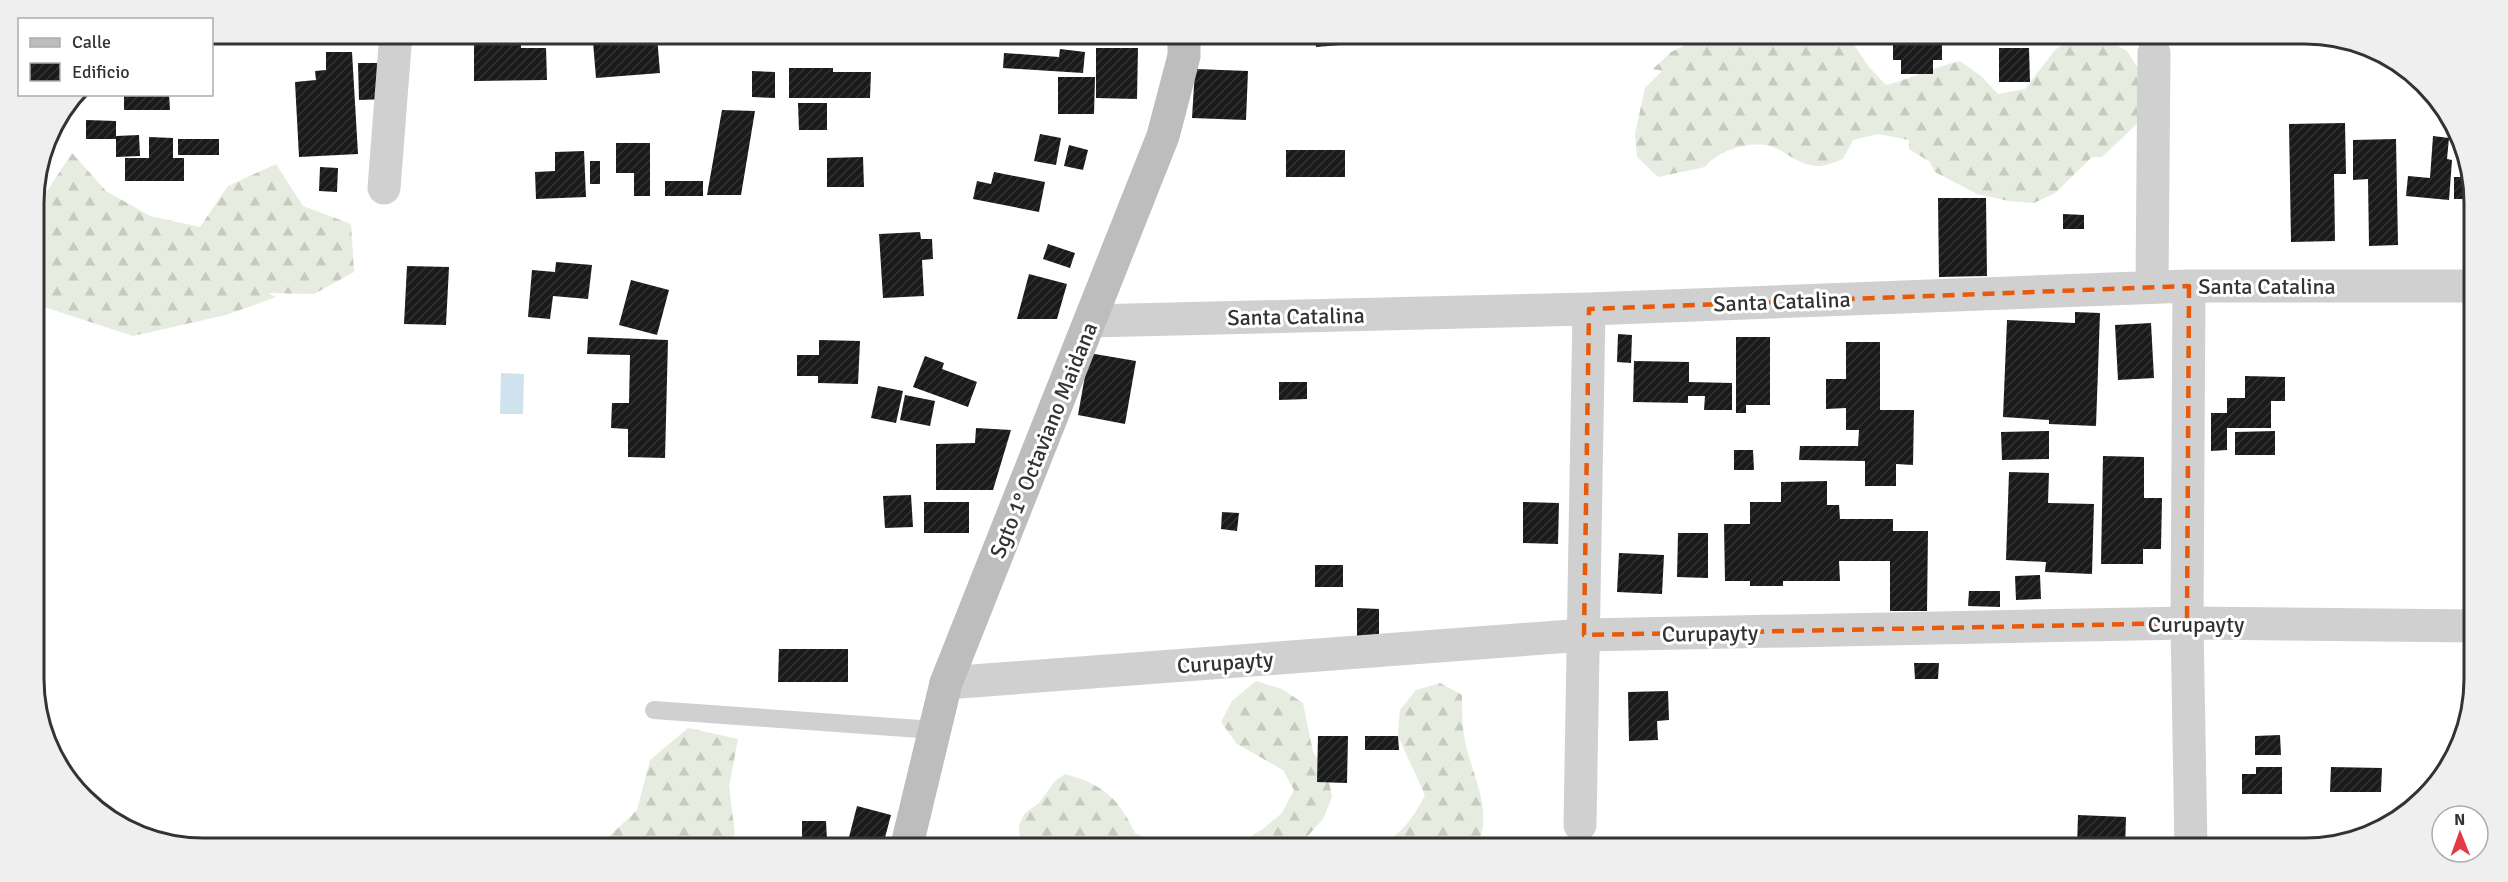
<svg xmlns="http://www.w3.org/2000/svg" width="2508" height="882" font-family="Signika,sans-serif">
	<defs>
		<pattern id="forest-firs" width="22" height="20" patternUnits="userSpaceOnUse" patternTransform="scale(1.5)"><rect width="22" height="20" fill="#e6ecdf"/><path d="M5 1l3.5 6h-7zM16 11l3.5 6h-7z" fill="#c6cbc0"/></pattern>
		<pattern id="building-hatch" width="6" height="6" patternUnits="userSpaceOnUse" patternTransform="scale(1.5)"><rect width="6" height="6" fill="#1a1a1a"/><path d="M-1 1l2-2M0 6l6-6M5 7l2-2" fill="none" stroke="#333"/></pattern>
	</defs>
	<rect width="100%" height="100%" fill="#fff"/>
	<!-- forest -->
	<path fill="url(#forest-firs)" d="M 2078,34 L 2102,37 L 2127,51 L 2141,73 L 2139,122 L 2102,157 L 2092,157 L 2055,193 L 2034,203 L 2009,201 L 1977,194 L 1935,172 L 1930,162 L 1909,149 L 1909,140 L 1878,134 L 1853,140 L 1843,159 C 1835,162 1824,167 1816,166 C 1799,164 1792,157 1778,149 C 1757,138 1719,149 1705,167 L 1658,177 L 1637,157 L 1635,134 L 1645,88 L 1662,71 L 1653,69 L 1671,52 L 1696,40 L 1749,42 L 1826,39 L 1854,45 L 1869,67 L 1886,85 C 1911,79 1934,67 1960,61 L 1981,76 L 1998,94 L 2025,89 L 2055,50 Z
		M 72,153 L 106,191 L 150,216 L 200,227 L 228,186 L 276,164 L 303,206 L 351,224 L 354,272 L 314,294 L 268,293 L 276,297 L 226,315 L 133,336 L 41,306 L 34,301 L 34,211 Z
		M 1256,681 L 1282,689 L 1303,703 L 1313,752 L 1327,772 L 1332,797 L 1323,819 L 1296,849 L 1230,849 L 1263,829 L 1282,813 L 1294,790 L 1283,770 L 1237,744 L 1221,722 L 1232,701 Z
		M 1440,683 L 1462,695 C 1462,711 1462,729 1466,746 C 1474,779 1494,814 1476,849 L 1377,849 C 1401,833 1412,821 1425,795 L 1398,736 L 1400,710 L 1416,690 Z
		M 688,728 L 738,739 L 729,787 L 735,834 L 721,849 L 600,849 L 601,844 L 637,810 L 650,760 Z
		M 1065,774 C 1103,784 1119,799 1135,833 L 1169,849 L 1020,849 L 1019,826 L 1024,814 L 1039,803 L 1055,781 Z"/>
	<!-- water -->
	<path fill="#cfe2ee" d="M 501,373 L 524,374 L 523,414 L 500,414 Z"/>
	<!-- building -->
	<path fill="url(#building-hatch)" d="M 723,33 L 748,33 L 748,37 L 723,37 Z
		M 1315,33 L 1351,33 L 1352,44 L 1316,47 Z
		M 1893,33 L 1942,33 L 1942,60 L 1933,60 L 1933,74 L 1901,74 L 1901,60 L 1893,60 Z
		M 657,36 L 660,73 L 596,78 L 593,42 Z
		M 521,39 L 521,48 L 546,48 L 547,80 L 474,81 L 474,40 Z
		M 1096,48 L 1138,48 L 1137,99 L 1096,98 Z
		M 1999,48 L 2029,48 L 2030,82 L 1999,82 Z
		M 1060,49 L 1085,52 L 1083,73 L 1003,68 L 1004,53 L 1059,57 Z
		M 326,52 L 352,52 L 358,154 L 299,157 L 295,82 L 316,80 L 315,71 L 326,70 Z
		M 358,63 L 387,63 L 388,99 L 359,100 Z
		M 789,68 L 833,68 L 833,72 L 871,72 L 870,98 L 789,98 Z
		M 1195,69 L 1248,71 L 1246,120 L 1192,118 Z
		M 752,71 L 775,72 L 775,98 L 752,97 Z
		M 1058,77 L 1095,77 L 1094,114 L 1058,114 Z
		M 124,94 L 169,94 L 170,110 L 124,110 Z
		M 798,103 L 827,103 L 827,130 L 799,130 Z
		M 722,110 L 755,111 L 741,195 L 707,195 Z
		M 86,120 L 116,121 L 116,136 L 139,135 L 140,156 L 116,157 L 116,139 L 86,139 Z
		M 2345,123 L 2346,174 L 2334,174 L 2335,241 L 2291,242 L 2289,124 Z
		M 1040,134 L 1061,138 L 1056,165 L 1034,161 Z
		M 2433,136 L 2449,138 L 2447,159 L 2452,160 L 2449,200 L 2406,196 L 2408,176 L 2430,178 Z
		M 149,137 L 173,138 L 173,158 L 184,158 L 184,181 L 125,181 L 125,158 L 149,158 Z
		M 178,139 L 219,139 L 219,155 L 178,155 Z
		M 2396,139 L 2398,245 L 2369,246 L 2368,179 L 2353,180 L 2353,140 Z
		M 616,143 L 650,143 L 650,196 L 634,196 L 634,173 L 616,173 Z
		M 1069,145 L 1088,150 L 1083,170 L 1064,166 Z
		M 1286,150 L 1345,150 L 1345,177 L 1286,177 Z
		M 584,151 L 586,197 L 536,199 L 535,172 L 555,171 L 555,152 Z
		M 863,157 L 864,187 L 827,187 L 827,158 Z
		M 590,161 L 600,161 L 600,184 L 590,184 Z
		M 320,167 L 338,168 L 337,192 L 319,191 Z
		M 994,172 L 1045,182 L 1039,212 L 973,199 L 977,181 L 991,184 Z
		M 2454,177 L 2472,177 L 2474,199 L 2454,199 Z
		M 665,181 L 703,181 L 703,196 L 665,196 Z
		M 1938,198 L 1986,198 L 1987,276 L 1939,277 Z
		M 2063,214 L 2084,215 L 2084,229 L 2063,229 Z
		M 920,232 L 921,239 L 932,239 L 933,259 L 922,260 L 924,296 L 883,298 L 879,234 Z
		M 1048,244 L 1075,253 L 1070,268 L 1043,259 Z
		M 556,262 L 592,265 L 588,299 L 553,296 L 550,319 L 528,317 L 532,270 L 555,272 Z
		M 407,266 L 449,267 L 446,325 L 404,324 Z
		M 1029,274 L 1067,284 L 1057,319 L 1017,319 Z
		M 631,280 L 669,290 L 657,335 L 619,325 Z
		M 2075,312 L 2100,313 L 2096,426 L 2049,424 L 2049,420 L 2003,417 L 2007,320 L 2075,323 Z
		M 2151,323 L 2154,378 L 2118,380 L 2115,325 Z
		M 1618,334 L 1632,335 L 1631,363 L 1617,362 Z
		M 588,337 L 668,340 L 665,458 L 628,457 L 628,429 L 611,428 L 612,403 L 629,403 L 630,355 L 587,354 Z
		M 1736,337 L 1770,337 L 1770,405 L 1746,405 L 1746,413 L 1736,413 Z
		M 819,340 L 860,341 L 858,384 L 818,383 L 818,376 L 797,376 L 797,355 L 819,355 Z
		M 1846,342 L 1880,342 L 1880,410 L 1914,410 L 1913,465 L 1896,464 L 1896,486 L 1865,486 L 1865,461 L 1799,460 L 1800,446 L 1858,446 L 1859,430 L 1846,430 L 1846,408 L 1826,409 L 1826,379 L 1846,379 Z
		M 1089,353 L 1136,361 L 1125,424 L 1078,415 Z
		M 925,356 L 944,363 L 942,369 L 977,382 L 968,407 L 913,387 Z
		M 1634,361 L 1689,362 L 1689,382 L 1732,383 L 1732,410 L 1704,410 L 1705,396 L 1688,396 L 1688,403 L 1633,402 Z
		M 2245,376 L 2285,377 L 2285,401 L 2271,401 L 2271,428 L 2227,428 L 2227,450 L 2211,451 L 2211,413 L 2227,413 L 2227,398 L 2245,398 Z
		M 1279,382 L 1307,382 L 1307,399 L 1279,400 Z
		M 878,386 L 903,391 L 896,423 L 871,418 Z
		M 905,395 L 935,401 L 930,426 L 900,420 Z
		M 976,428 L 1011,430 L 993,490 L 936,490 L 936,444 L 975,443 Z
		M 2049,431 L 2049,459 L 2002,460 L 2001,432 Z
		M 2275,431 L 2275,455 L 2235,455 L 2235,432 Z
		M 1734,450 L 1753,450 L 1754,470 L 1734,470 Z
		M 2471,454 L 2474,454 L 2474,489 L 2471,488 Z
		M 2103,456 L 2144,457 L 2144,498 L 2162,498 L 2161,549 L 2143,549 L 2143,564 L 2101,564 Z
		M 2009,472 L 2049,473 L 2048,503 L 2094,504 L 2092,574 L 2045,572 L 2046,562 L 2006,560 Z
		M 1827,481 L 1827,505 L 1839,505 L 1840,519 L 1893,519 L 1893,531 L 1928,531 L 1927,611 L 1890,611 L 1890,561 L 1839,561 L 1840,581 L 1783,581 L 1783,586 L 1750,586 L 1750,581 L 1725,581 L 1724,524 L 1750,524 L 1750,502 L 1781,502 L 1781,482 Z
		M 911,495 L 913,527 L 885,528 L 883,496 Z
		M 924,502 L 969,502 L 969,533 L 924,533 Z
		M 1523,502 L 1559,503 L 1558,544 L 1523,543 Z
		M 1222,512 L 1239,513 L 1237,531 L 1221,529 Z
		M 1678,533 L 1708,533 L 1708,578 L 1677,577 Z
		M 1619,553 L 1664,555 L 1662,594 L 1617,592 Z
		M 1315,565 L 1343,565 L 1343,587 L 1315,587 Z
		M 2040,575 L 2041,599 L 2016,600 L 2015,576 Z
		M 1969,591 L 2000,591 L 2000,607 L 1968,606 Z
		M 1357,608 L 1379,609 L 1379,642 L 1357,642 Z
		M 779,649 L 848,649 L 848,682 L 778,682 Z
		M 1914,663 L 1939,663 L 1938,679 L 1915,679 Z
		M 1668,691 L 1669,720 L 1657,721 L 1658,740 L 1629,741 L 1628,692 Z
		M 2280,735 L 2281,755 L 2255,755 L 2255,736 Z
		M 1318,736 L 1348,736 L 1347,783 L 1317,782 Z
		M 1365,736 L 1398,736 L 1399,750 L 1365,750 Z
		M 2256,767 L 2282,767 L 2282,794 L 2242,794 L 2242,774 L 2256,774 Z
		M 2331,767 L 2382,768 L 2381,792 L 2330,792 Z
		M 857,806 L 891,815 L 882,849 L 846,849 Z
		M 2078,815 L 2126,817 L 2125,849 L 2077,848 Z
		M 802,821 L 826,821 L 827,840 L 802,841 Z
		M 767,841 L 805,844 L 805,849 L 766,849 Z"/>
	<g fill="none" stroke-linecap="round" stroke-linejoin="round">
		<!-- service -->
		<path stroke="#d0d0d0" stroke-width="18" d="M 654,710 L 934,730"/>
		<!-- minor -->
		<path stroke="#d0d0d0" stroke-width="33" d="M 384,188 L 396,33
			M 2189,286 L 2187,623 L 2191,849
			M 2152,287 L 2154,53
			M 1090,321 L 1589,309 L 2189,286 L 2474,286
			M 1580,825 L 1589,309"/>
		<!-- tertiary -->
		<path stroke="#d0d0d0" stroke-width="33" d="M 946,683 L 1584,635 L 2187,623 L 2475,626"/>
		<!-- secondary -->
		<path stroke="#bdbdbd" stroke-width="33" d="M 906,849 L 946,683 L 1163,136 L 1184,56 L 1184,33"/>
	</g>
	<!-- marked area -->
	<path fill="none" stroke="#e8590c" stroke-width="4.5" stroke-dasharray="12 8" stroke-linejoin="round" d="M 2189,286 L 2187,623 L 1584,635 L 1589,309 Z"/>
	<g text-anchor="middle" stroke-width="6" stroke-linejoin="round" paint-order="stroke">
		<!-- street labels -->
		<g font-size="22" fill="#333" stroke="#fff">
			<text x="2267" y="294">Santa Catalina</text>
			<text transform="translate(1782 301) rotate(-2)" y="8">Santa Catalina</text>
			<text transform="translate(1296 316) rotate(-1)" y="8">Santa Catalina</text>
			<text transform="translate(1043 440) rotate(-68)" y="8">Sgto 1° Octaviano Maidana</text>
			<text x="2196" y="632">Curupayty</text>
			<text transform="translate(1710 633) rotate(-1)" y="8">Curupayty</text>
			<text transform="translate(1225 662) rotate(-4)" y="8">Curupayty</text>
		</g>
	</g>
	<!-- crop -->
	<path d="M0 0H2508V882H0ZM203 44H2305A159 159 0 0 1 2464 203V679A159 159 0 0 1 2305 838H203A159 159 0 0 1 44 679V203A159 159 0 0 1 203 44Z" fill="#efefef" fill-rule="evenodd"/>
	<path fill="none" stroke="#333" stroke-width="3" d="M203 44H2305A159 159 0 0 1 2464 203V679A159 159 0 0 1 2305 838H203A159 159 0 0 1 44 679V203A159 159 0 0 1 203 44Z"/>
	<!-- legend -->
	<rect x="18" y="18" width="195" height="78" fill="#ffffff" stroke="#adadad" stroke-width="1.5"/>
	<rect x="30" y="38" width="30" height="9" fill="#bdbdbd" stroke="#adadad" stroke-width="1.5"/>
	<text x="72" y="48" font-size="18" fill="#333333">Calle</text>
	<rect x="30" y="63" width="30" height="18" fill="url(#building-hatch)" stroke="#adadad" stroke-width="1.5"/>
	<text x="72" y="78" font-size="18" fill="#333333">Edificio</text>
	<!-- north arrow -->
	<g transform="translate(2460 834) rotate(359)"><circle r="28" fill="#ffffff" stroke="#adadad" stroke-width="1.5"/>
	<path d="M0-4.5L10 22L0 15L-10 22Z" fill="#e63946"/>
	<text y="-9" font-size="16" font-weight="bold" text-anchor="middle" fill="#333333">N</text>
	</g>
</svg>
